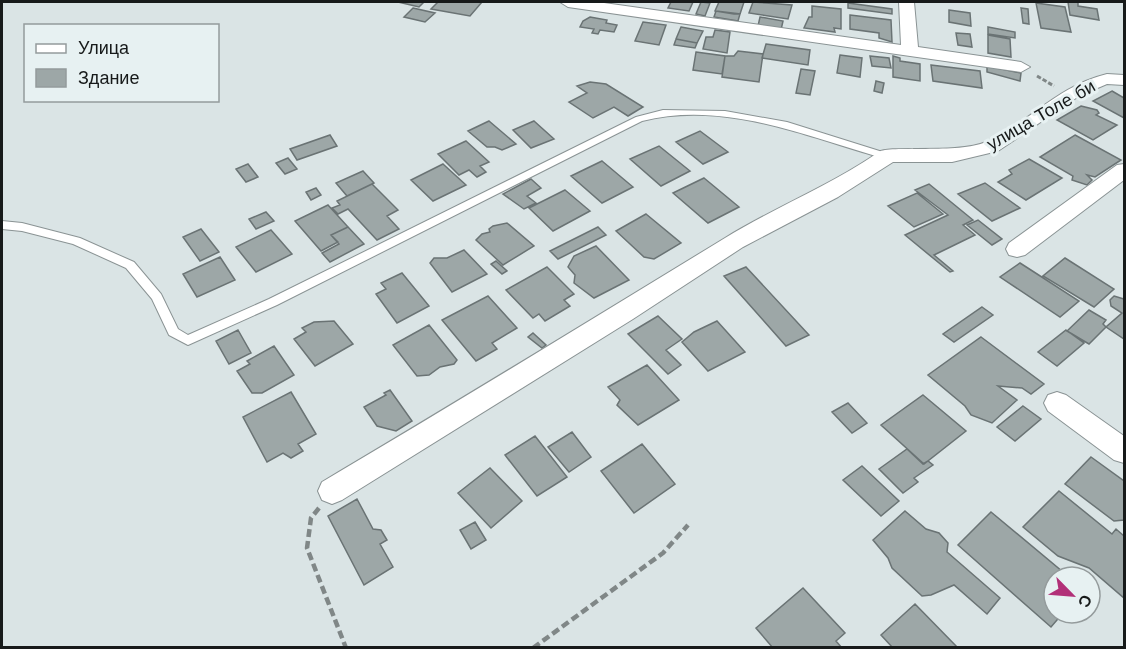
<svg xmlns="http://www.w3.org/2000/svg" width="1126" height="649" font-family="'Work Sans',sans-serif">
	<rect width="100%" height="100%" fill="#dae4e5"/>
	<!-- building -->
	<path fill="#9da7a7" stroke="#6a7374" stroke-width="1.5" d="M 398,2 L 424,2 L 419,7 Z
		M 438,2 L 482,2 L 470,16 L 431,9 Z
		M 671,2 L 693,2 L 689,11 L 668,8 Z
		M 701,2 L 710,3 L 705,16 L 696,14 Z
		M 719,2 L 744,2 L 740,14 L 734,14 L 715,11 Z
		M 753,2 L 792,5 L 788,19 L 749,13 Z
		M 1068,2 L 1078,2 L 1078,6 L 1097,9 L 1099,20 L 1070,15 Z
		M 848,3 L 892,9 L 892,14 L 848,8 Z
		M 1036,3 L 1065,7 L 1071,32 L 1041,28 Z
		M 812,6 L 841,9 L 841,29 L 834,28 L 835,32 L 804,28 L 809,17 L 812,17 Z
		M 413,8 L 435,13 L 425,22 L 404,17 Z
		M 1021,8 L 1028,9 L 1029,24 L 1023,23 Z
		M 949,10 L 970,13 L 971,26 L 949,22 Z
		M 716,11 L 740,14 L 738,21 L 714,17 Z
		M 850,15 L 891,20 L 892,42 L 879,38 L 879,33 L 850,29 Z
		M 590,17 L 607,20 L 606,23 L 617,25 L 614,32 L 600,30 L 598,34 L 592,33 L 594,29 L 580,27 L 583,21 Z
		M 760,17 L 783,21 L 781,30 L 758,26 Z
		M 643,22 L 666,25 L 659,45 L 635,41 Z
		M 681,27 L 703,31 L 697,43 L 676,39 Z
		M 988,27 L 1015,32 L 1015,38 L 988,34 Z
		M 715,30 L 730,32 L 727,53 L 703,49 L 706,37 L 713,37 Z
		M 956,33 L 970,34 L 972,47 L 958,45 Z
		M 988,35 L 1010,39 L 1011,57 L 988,53 Z
		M 676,39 L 697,43 L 695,48 L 674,45 Z
		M 766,44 L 810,50 L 808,65 L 762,58 Z
		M 738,51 L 763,54 L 759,82 L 722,77 L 725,56 L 734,56 Z
		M 696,52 L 725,56 L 722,74 L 693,70 Z
		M 840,55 L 862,58 L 860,77 L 837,73 Z
		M 870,56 L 889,58 L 891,68 L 872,66 Z
		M 893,56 L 900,58 L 900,61 L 920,64 L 920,81 L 893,77 Z
		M 931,65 L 980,71 L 982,88 L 933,81 Z
		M 987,66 L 1021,73 L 1020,81 L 987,72 Z
		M 801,69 L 815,71 L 810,95 L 796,93 Z
		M 876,81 L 884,83 L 882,93 L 874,91 Z
		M 590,82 L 606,84 L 643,107 L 628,116 L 614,107 L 593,118 L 569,102 L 587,93 L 577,86 Z
		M 1112,91 L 1124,98 L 1124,118 L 1093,101 Z
		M 1081,106 L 1097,110 L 1099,113 L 1096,115 L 1117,125 L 1093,140 L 1057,120 Z
		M 489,121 L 516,144 L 502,150 L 495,147 L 487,147 L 468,131 Z
		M 534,121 L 554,139 L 531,148 L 513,130 Z
		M 700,131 L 728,152 L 703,164 L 676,142 Z
		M 330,135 L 337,146 L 297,160 L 290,149 Z
		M 1075,135 L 1121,160 L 1095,177 L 1087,175 L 1092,180 L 1087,185 L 1072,180 L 1073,176 L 1040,157 Z
		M 466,141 L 489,162 L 480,166 L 486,172 L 477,177 L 469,170 L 459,175 L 438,154 Z
		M 659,146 L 690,171 L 661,186 L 630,159 Z
		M 288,158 L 297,169 L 285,174 L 276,163 Z
		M 1029,159 L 1062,178 L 1026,200 L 998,182 L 1012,174 L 1009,170 Z
		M 602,161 L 633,187 L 602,203 L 571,176 Z
		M 248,164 L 258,177 L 246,182 L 236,169 Z
		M 443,164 L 466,185 L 433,201 L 411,180 Z
		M 363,171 L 374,183 L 347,196 L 336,183 Z
		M 704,178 L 739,207 L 708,223 L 673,193 Z
		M 531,179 L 541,188 L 527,196 L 536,203 L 524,209 L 503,194 Z
		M 985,183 L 1020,208 L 992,221 L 958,194 Z
		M 372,184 L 398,210 L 387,216 L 399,229 L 377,240 L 348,209 L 338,214 L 332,208 L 340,205 L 337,201 Z
		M 929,184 L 973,220 L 963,225 L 975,235 L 934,255 L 953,271 L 950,272 L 905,235 L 948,215 L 915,190 Z
		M 316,188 L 321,195 L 311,200 L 306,192 Z
		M 565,190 L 590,211 L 553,231 L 529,208 Z
		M 917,193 L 943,214 L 914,227 L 888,206 Z
		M 328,205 L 348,227 L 331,235 L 338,242 L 321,251 L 295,221 Z
		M 266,212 L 274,221 L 256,229 L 249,219 Z
		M 646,214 L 681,243 L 654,259 L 644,257 L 616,231 Z
		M 978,220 L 1002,239 L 992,245 L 967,225 Z
		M 507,223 L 534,246 L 503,265 L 476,240 L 482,234 L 490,232 L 489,229 L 493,226 Z
		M 348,227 L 364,244 L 330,262 L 322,253 L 339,244 L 331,235 Z
		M 598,227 L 606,235 L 558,259 L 550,251 Z
		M 201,229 L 219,252 L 200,261 L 183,237 Z
		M 271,230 L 292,254 L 256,272 L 236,247 Z
		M 596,246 L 629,280 L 594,298 L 574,283 L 575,275 L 568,267 L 574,256 Z
		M 464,250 L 487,274 L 452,292 L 430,263 L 434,258 L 447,258 Z
		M 220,257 L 235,280 L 197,297 L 183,274 Z
		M 1065,258 L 1114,289 L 1094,307 L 1043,276 Z
		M 496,261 L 507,271 L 502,274 L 491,264 Z
		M 1020,263 L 1034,272 L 1079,301 L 1060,317 L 1000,277 Z
		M 547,267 L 574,294 L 564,300 L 570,306 L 545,321 L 539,314 L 533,318 L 506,290 Z
		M 746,267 L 809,335 L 786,346 L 724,276 Z
		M 402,273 L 429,306 L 397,323 L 376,294 L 386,289 L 381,283 Z
		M 488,296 L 517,328 L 492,343 L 497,349 L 476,361 L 442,320 Z
		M 1114,296 L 1124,299 L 1124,339 L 1106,327 L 1122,313 L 1111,306 L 1110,300 Z
		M 982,307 L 993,315 L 954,342 L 943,334 Z
		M 1089,310 L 1106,320 L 1103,324 L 1106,327 L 1089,344 L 1067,331 Z
		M 658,316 L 682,339 L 666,350 L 681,365 L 668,374 L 628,334 Z
		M 334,321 L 353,344 L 315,366 L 294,339 L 306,332 L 302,328 L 314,322 Z
		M 717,321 L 745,352 L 708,371 L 682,342 L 694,332 Z
		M 429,325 L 457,360 L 454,364 L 440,367 L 429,375 L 417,376 L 393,345 Z
		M 238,330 L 251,353 L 229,364 L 216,341 Z
		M 1066,330 L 1084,343 L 1057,366 L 1038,352 Z
		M 533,333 L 546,345 L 542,348 L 528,337 Z
		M 981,337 L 1044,384 L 1031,394 L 1022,388 L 998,386 L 1017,400 L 992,423 L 971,415 L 965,406 L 928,375 Z
		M 274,346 L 294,375 L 262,393 L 252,393 L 237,371 L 250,364 L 247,361 Z
		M 647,365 L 679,400 L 638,425 L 617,405 L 620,400 L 608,387 Z
		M 390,390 L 412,421 L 396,431 L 377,426 L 364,407 L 386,395 L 384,393 Z
		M 291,392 L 316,434 L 298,444 L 303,451 L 291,458 L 283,453 L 267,462 L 243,417 Z
		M 923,395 L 966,431 L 924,464 L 881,425 Z
		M 848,403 L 867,423 L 852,433 L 832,412 Z
		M 1023,406 L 1041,419 L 1015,441 L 997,427 Z
		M 572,432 L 591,457 L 569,472 L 548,447 Z
		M 535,436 L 567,477 L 537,496 L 505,455 Z
		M 642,444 L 675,484 L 634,513 L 601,471 Z
		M 907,449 L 923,464 L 928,461 L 933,465 L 914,478 L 918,482 L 903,493 L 879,469 Z
		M 1091,457 L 1124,481 L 1124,520 L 1114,521 L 1065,484 Z
		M 862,466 L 899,501 L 881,516 L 843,480 Z
		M 490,468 L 522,501 L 491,528 L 458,493 Z
		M 1059,491 L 1112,534 L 1116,529 L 1124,536 L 1124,598 L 1089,568 L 1058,556 L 1023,527 Z
		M 357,499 L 373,529 L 381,530 L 387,540 L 380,544 L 393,567 L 364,585 L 328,516 Z
		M 905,511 L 926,529 L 939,533 L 948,543 L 947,552 L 1000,598 L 987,614 L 954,585 L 931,595 L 922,596 L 892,568 L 888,558 L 873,540 Z
		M 991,512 L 1069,577 L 1054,577 L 1054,613 L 1063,613 L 1051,627 L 958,545 Z
		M 475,522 L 486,540 L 471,549 L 460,530 Z
		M 803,588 L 845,633 L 836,641 L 842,648 L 773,648 L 756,628 Z
		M 915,604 L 958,648 L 893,648 L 881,635 Z"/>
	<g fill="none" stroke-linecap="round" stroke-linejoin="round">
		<defs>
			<path id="service" d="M 663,110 L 725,111 L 787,122 L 889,154 L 891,156 L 886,159 C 807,137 725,100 642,121 L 277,305 L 188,345 L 169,335 L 152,299 L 126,268 L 73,244 L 22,231 L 2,229 L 2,221 L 22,223 L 80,238 L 134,262 L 161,294 L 178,329 L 188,335 L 269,299 L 636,117 Z"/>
			<path id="minor" d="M 560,2 L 597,2 L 901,45 L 899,2 L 914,2 L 918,47 L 1021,62 L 1030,67 L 1021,72 L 568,7 Z
				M 1107,74 L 1124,75 L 1124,85 L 1107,84 L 1079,96 L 998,151 L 952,162 L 893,162 L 838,197 L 743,247 L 633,319 L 342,500 L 332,504 L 322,500 L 318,491 L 322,482 C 457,402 591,320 725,238 C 775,207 830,186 879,152 C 888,145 959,154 986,142 C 1031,122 1055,87 1107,74 Z
				M 1124,164 L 1124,180 L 1025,255 L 1017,257 L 1009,255 L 1006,249 L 1009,243 L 1117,165 Z
				M 1057,392 L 1066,395 L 1124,436 L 1124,463 L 1114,460 L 1048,411 L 1044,403 L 1048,395 Z"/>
		</defs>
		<!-- service casing -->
		<use href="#service" stroke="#8a9394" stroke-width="2"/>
		<!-- minor casing -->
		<use href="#minor" stroke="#8a9394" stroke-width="2"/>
		<!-- path-far1 -->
		<path stroke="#808787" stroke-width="3" stroke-dasharray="4.5 2" stroke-linecap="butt" d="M 1037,76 L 1054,86"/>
		<!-- path -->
		<path stroke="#808787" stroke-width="4.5" stroke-dasharray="8 4" stroke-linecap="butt" d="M 319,508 L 311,518 L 307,548 L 346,648
			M 533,648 L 663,553 L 688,525"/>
		<!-- service -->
		<use href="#service" fill="#fff" fill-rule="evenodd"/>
		<!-- minor -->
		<use href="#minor" fill="#fff" fill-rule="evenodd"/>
	</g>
	<g text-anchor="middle" stroke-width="6" stroke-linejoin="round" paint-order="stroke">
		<!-- far-street labels -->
		<g font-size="18" fill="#171a1a" stroke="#e7f1f2">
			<text transform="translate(1041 115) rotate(-30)" y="6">улица Толе би</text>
		</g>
	</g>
	<!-- border -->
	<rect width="1126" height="649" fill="none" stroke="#171a1a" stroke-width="6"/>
	<!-- legend -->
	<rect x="24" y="24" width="195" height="78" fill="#e7f1f2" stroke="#949b9c" stroke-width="1.5"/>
	<rect x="36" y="44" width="30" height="9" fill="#ffffff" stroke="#949b9c" stroke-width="1.5"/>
	<text x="78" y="54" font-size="18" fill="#171a1a">Улица</text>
	<rect x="36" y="69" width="30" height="18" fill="#9da7a7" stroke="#949b9c" stroke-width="1.5"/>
	<text x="78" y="84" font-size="18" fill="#171a1a">Здание</text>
	<!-- north arrow -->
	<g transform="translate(1072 595) rotate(115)"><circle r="28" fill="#e7f1f2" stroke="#949b9c" stroke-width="1.5"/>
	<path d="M0-4.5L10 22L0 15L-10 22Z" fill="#b23078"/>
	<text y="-9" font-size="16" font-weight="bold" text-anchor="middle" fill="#171a1a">С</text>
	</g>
</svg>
